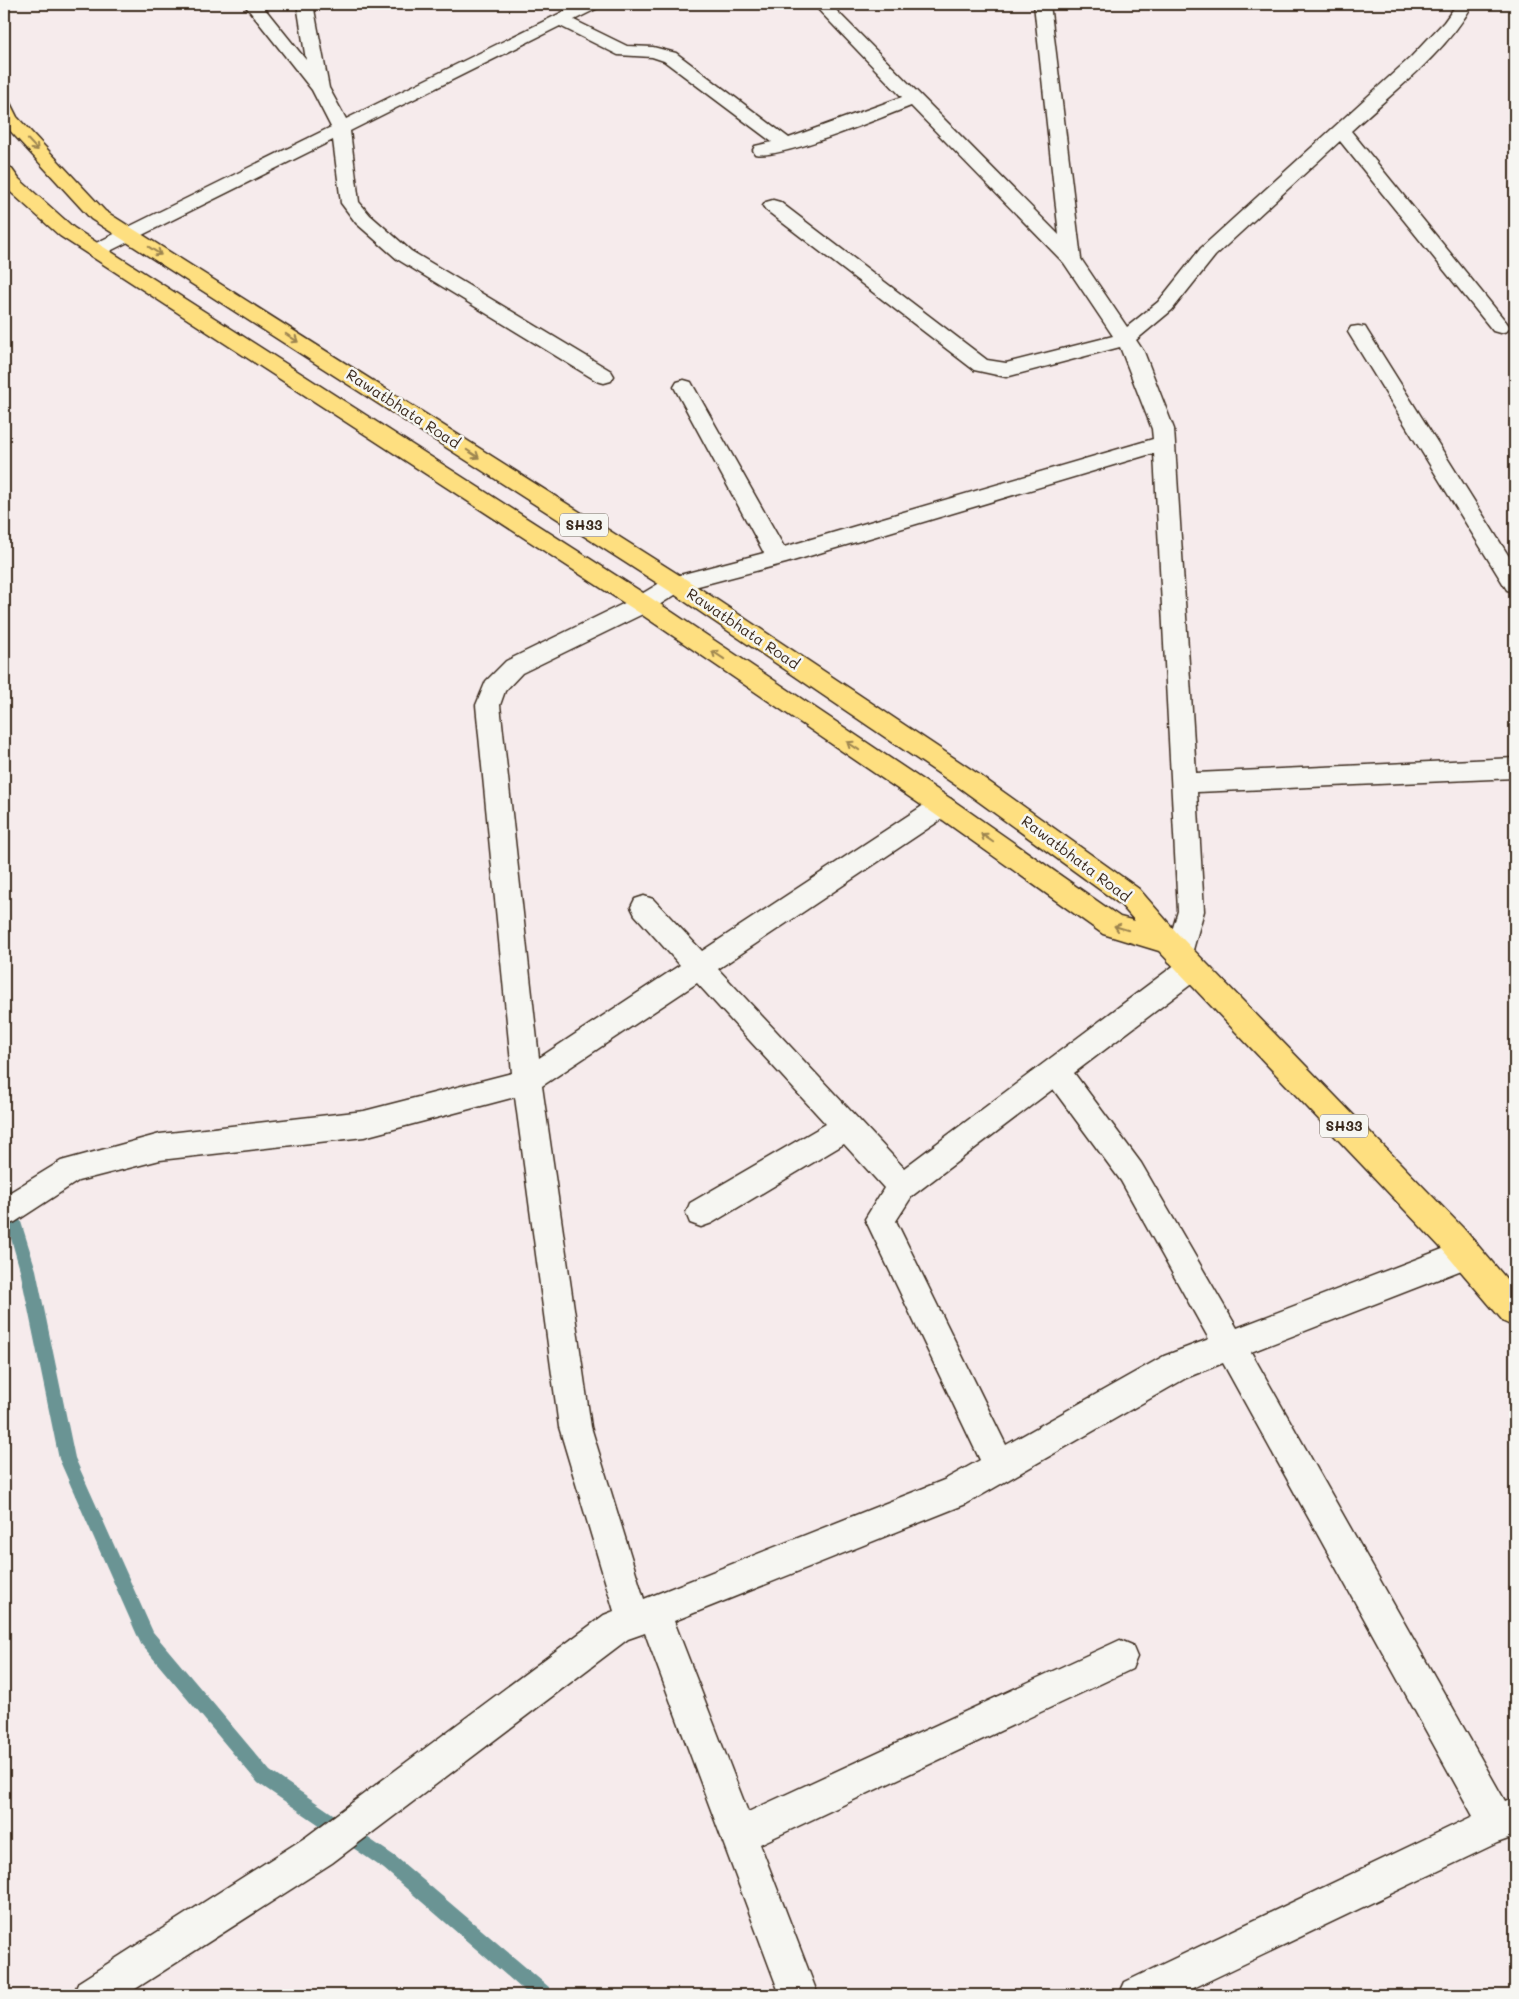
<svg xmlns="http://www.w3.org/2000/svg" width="1519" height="1999" font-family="Mali,sans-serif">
	<rect width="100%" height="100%" fill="#f6ebec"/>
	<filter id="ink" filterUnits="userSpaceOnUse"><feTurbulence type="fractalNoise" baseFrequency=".02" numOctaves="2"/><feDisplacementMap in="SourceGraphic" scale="10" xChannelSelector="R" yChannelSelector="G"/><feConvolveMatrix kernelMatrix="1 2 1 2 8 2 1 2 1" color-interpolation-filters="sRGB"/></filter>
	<g filter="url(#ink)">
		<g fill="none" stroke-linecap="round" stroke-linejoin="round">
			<!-- stream -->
			<path fill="#6a9494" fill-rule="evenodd" d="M 4,1183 L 9,1185 L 11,1190 L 36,1270 L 75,1458 L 153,1632 L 270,1771 L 396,1857 L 550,1988 L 552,1995 L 529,1995 L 384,1869 L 258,1783 L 141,1644 L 59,1459 L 20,1270 L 4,1214 Z"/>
			<defs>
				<path id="minor" d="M 244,4 L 261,4 L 306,60 L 297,4 L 313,4 L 329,88 L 346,119 L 579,4 L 600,4 L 598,8 L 574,20 L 627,46 L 653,47 L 676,53 L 789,138 L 902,97 L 813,4 L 830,4 L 1059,235 L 1034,4 L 1050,4 L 1081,259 L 1127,327 L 1158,302 L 1201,248 L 1410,58 L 1444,22 L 1457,4 L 1473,4 C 1445,54 1393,92 1351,131 L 1507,323 L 1510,327 L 1507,331 L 1500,333 L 1493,331 L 1340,141 L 1215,256 L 1172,310 L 1136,340 L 1144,352 L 1174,429 L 1196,773 L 1515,758 L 1515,778 L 1197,792 L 1204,911 L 1191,957 L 1202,960 L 1206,968 L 1202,976 L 1074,1073 L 1141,1163 L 1237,1328 L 1466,1240 L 1477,1244 L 1481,1254 L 1477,1264 L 1251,1352 L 1505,1801 L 1515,1797 L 1515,1834 L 1511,1838 L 1497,1843 L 1179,1995 L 1119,1995 L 1125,1982 L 1473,1816 L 1223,1363 L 1186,1378 L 966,1504 L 674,1621 L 748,1812 L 1120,1640 L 1132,1645 L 1137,1657 L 1132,1669 L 760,1844 L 818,1995 L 780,1995 L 645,1633 L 628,1639 L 332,1863 L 126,1995 L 73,1995 L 79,1982 L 306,1837 L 604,1615 L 614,1611 L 559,1427 L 515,1097 L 364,1137 L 160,1160 L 78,1181 L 15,1222 L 4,1226 L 4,1196 L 61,1161 L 160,1134 L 364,1111 L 512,1073 L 476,705 L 486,681 L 506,661 L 635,598 L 668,578 L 764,553 L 674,387 L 677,382 L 684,380 L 691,382 L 784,547 L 1153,439 L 1152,429 L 1120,347 L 1006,377 L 974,370 L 766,210 L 763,206 L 766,202 L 773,200 L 780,202 L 987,360 L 1006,363 L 1113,336 L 1064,263 L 911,106 C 882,117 780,160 755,154 L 753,150 L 755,146 L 772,142 L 664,61 L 652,57 L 618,55 L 560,26 L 350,131 L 359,202 L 370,215 L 411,251 L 611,371 L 614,376 L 611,381 L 604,383 L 597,381 L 397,259 L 356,223 L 341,203 L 333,140 L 104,254 L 97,256 L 90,254 L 87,250 L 90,246 L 331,127 L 312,90 ZM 1154,453 L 1178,911 L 1165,954 L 1169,962 L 1176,964 L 904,1168 L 718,969 L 951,813 L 955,806 L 951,799 L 942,796 L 933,799 L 702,951 L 653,899 L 644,896 L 635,899 L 631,907 L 635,915 L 680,965 L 539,1058 L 500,705 L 505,691 L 522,673 L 651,610 L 683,590 L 786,563 ZM 697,983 L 826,1124 L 690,1203 L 686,1213 L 690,1223 L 701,1227 L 712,1223 L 844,1144 L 884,1188 L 865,1219 L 980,1460 L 944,1480 L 644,1599 L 591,1427 L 542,1086 ZM 1053,1089 L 1121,1181 L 1209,1339 L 1164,1356 L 1006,1445 L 896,1221 L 912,1196 Z
					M 1358,326 L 1365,327 L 1368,332 L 1515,566 L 1515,592 L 1507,590 L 1348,332 L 1351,327 Z"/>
				<path id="major" d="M 4,102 L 10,103 L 17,117 L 105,211 L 684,578 L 978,774 L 1139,889 L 1178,934 L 1463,1228 L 1515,1289 L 1515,1327 L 1504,1322 L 1441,1248 L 1159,951 L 1103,934 L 933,813 L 635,610 L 60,236 L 5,187 L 4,166 L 11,168 L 19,179 L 74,228 L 651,598 L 951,799 L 1120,917 L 1135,921 L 1121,905 L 960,788 L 668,590 L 91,219 L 4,124 Z"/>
			</defs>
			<!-- minor casing -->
			<use href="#minor" stroke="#3b2a1e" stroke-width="3"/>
			<!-- major casing -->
			<use href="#major" stroke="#3b2a1e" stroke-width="3"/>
			<!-- minor -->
			<use href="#minor" fill="#f6f6f2" fill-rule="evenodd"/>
			<!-- major -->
			<use href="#major" fill="#fedf80" fill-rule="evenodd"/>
		</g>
		<!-- one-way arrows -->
		<defs><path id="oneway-shaft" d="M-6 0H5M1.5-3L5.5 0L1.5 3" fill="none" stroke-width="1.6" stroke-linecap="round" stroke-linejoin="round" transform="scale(1.25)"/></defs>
		<g stroke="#9c844f">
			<use href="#oneway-shaft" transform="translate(33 145) rotate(47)"/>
			<use href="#oneway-shaft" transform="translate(155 251) rotate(33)"/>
			<use href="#oneway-shaft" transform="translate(292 338) rotate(33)"/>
			<use href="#oneway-shaft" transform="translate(473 454) rotate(33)"/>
			<use href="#oneway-shaft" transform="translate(718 655) rotate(-146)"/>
			<use href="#oneway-shaft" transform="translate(853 746) rotate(-146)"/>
			<use href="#oneway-shaft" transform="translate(987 838) rotate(-145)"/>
			<use href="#oneway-shaft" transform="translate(1121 928) rotate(-163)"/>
		</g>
	</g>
	<g text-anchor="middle" stroke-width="5" stroke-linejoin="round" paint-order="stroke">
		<!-- shield labels -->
		<g fill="#f6f6f2" stroke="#73675e" stroke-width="1">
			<rect x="560" y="513.5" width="48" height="23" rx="4"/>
			<rect x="1320" y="1114.5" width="48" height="23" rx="4"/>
		</g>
		<g font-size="14" font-weight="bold" fill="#3b2a1e">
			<text x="584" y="530">SH33</text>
			<text x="1344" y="1131">SH33</text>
		</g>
		<!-- street labels -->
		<g font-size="15" fill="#3b2a1e" stroke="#f6f6f2">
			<text transform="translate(403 409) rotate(33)" y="5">Rawatbhata Road</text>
			<text transform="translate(743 629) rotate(34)" y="5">Rawatbhata Road</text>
			<text transform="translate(1076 859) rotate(37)" y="5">Rawatbhata Road</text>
		</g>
	</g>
	<!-- margin -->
	<rect width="1519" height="1999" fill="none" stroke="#f6f6f2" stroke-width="20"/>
	<rect x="10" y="10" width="1499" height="1979" fill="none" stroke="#3b2a1e" stroke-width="2" filter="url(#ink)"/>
</svg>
